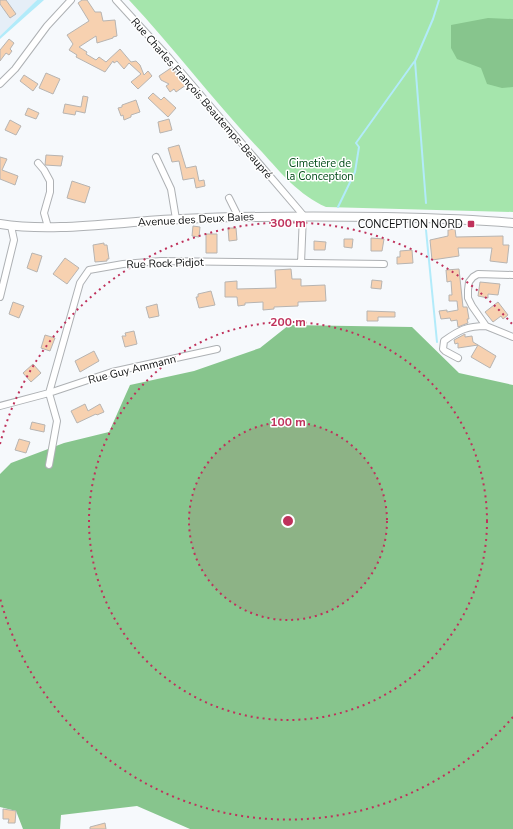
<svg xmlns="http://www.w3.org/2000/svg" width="513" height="829" font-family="'Nunito Sans',sans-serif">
	<rect width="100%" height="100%" fill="#f6f9fc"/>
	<!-- built -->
	<path fill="#e5eef7" d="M 0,0 L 37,0 L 0,36 Z"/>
	<!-- green -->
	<path fill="#a5e5ac" d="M 129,0 L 513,0 L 513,212 L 326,207 C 299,195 281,173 262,152 C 215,103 175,49 129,0 Z"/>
	<!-- forest -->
	<path fill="#87c58d" d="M 488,18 L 513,19 L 513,87 L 502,88 L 487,84 L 481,68 L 457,59 L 451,48 L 451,25 Z
		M 289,325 L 412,327 L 459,373 L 513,385 L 513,829 L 190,829 L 137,806 L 61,815 L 60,829 L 23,829 L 16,811 L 0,807 L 0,474 L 11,463 L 64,443 L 109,432 L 130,385 L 194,371 L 260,348 Z"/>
	<!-- water -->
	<path fill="#b2ebfa" d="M 37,0 L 44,0 L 0,39 L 0,36 Z"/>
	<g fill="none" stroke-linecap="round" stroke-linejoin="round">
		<!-- stream -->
		<path stroke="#b2ebfa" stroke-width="2" d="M 426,203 L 415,61 L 433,19 L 439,0
			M 338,207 L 355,172 L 359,147 L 356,143 L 414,62
			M 426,230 L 437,342"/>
	</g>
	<!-- building -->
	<path fill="#f7d1b0" stroke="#b7b4b1" d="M 0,0 L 6,0 L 16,14 L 10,18 L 0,4 Z
		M 82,0 L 87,0 L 95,12 L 101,12 L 103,21 L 115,20 L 117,36 L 113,37 L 113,38 L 97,43 L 96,36 L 79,47 L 87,52 L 86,54 L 96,60 L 99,57 L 106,62 L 120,49 L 131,62 L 136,61 L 140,65 L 144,75 L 148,71 L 152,76 L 138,89 L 131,82 L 141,74 L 129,63 L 124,69 L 117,61 L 114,63 L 113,61 L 105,72 L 76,57 L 77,55 L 69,50 L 73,44 L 67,35 L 89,21 L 78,3 Z
		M 9,39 L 14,43 L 10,49 L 12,51 L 9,55 L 6,53 L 0,61 L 0,50 Z
		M 171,68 L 186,85 L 176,92 L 174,89 L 170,92 L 166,86 L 169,84 L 161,80 L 159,76 Z
		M 46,73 L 60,79 L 53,94 L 39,88 Z
		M 24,75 L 38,84 L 33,91 L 20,81 Z
		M 153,93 L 161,100 L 164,97 L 176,108 L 168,117 L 148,98 Z
		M 83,96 L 88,97 L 85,113 L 76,111 L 75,115 L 63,113 L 65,104 L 81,107 Z
		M 136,100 L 140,112 L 131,115 L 131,117 L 124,120 L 123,115 L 121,116 L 118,108 L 122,107 L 122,105 Z
		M 28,108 L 39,113 L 36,119 L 25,115 Z
		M 169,119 L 172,130 L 160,133 L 158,122 Z
		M 10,120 L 21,126 L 16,135 L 5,130 Z
		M 179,145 L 186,168 L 196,166 L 199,181 L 204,180 L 205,186 L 196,188 L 194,178 L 183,180 L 179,161 L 172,162 L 168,148 Z
		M 46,155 L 63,156 L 61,166 L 45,165 Z
		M 0,157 L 7,159 L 2,170 L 18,176 L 15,185 L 0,179 Z
		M 72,181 L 90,187 L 85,203 L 67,198 Z
		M 193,226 L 200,227 L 199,237 L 192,236 Z
		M 228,228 L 236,228 L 237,240 L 229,241 Z
		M 455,229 L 456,237 L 503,236 L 503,245 L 509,245 L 507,263 L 490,261 L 492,248 L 458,248 L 459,256 L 432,260 L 430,240 L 448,236 L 448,230 Z
		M 206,234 L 217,234 L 217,253 L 206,253 Z
		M 371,238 L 384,239 L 382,251 L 371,251 Z
		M 344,239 L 353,239 L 352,248 L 344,247 Z
		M 314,241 L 326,242 L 325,250 L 314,250 Z
		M 104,243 L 104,245 L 107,245 L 109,259 L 107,259 L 107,261 L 95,262 L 93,245 Z
		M 412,250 L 413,263 L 397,264 L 397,257 L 400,257 L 400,251 Z
		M 32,253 L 42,256 L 37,272 L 27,268 Z
		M 65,258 L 79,268 L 67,284 L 53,274 Z
		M 291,269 L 292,279 L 301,279 L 301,286 L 325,285 L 326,301 L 298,302 L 298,306 L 274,307 L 274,309 L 263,310 L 263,302 L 245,303 L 245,305 L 238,306 L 237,297 L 225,297 L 225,282 L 237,281 L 237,289 L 276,288 L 275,270 Z
		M 459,269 L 463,307 L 467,307 L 469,319 L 467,319 L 468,323 L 458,327 L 457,320 L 451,321 L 450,318 L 441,319 L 439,311 L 447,310 L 447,312 L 458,310 L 457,301 L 449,301 L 449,295 L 452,295 L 451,281 L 447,282 L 446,270 Z
		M 372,280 L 382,281 L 381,289 L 371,288 Z
		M 480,282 L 500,284 L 498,295 L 488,294 L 488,298 L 478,296 Z
		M 211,291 L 215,305 L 199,308 L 196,297 L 198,297 L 198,294 Z
		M 13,302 L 24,306 L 19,318 L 9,314 Z
		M 498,302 L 508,315 L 503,319 L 501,316 L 493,322 L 485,312 Z
		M 157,304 L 159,316 L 149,318 L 146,307 Z
		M 367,311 L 395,312 L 395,317 L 378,317 L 378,321 L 367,321 Z
		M 134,331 L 137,344 L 125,347 L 122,336 L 126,336 L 125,333 Z
		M 465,334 L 465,337 L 472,336 L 473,342 L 478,345 L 458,348 L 458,343 L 455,344 L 454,340 Z
		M 45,335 L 55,338 L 50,351 L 41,348 Z
		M 478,345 L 496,356 L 490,368 L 471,357 Z
		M 94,351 L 99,361 L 80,372 L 75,361 Z
		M 33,364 L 41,373 L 31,382 L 23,373 Z
		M 85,404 L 88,411 L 100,404 L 104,412 L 97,415 L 96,414 L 77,423 L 71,411 Z
		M 32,422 L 45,425 L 44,432 L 30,429 Z
		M 19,439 L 30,442 L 26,453 L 15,450 Z
		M 3,809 L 16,811 L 15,823 L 8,823 L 9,819 L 3,819 Z
		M 105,823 L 106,829 L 90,829 L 90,827 Z"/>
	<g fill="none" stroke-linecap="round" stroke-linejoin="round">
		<defs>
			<path id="minor" d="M 116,0 L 169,58 L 298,209 L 303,215 L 301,263
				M 0,84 L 15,69 L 47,26 L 71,0
				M 156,157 L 171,189 L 176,219
				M 38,163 L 44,170 L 50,181 L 50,192 L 44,213 L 48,227
				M 229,198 L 238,216
				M 513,275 L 478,274 L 473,277 L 469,282 L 468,290 L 468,298 L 472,306 L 486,326 L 513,337
				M 0,297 L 14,240 L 11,226
				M 458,358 L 445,351 L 443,349 L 444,341 C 459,330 467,326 486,326
				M 0,406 L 49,393 L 112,372 L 217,349
				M 49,465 L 57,421 L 49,393 L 80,283 L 89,270 L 123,264 L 161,261 L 384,264"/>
			<path id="major" d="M 0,224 C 56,233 123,221 181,219 C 249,216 318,216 386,217 C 429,218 471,219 513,223"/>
		</defs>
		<!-- minor casing -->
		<use href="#minor" stroke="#aeb1b4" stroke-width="8"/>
		<!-- major casing -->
		<use href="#major" stroke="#aeb1b4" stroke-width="10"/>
		<!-- minor -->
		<use href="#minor" stroke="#fff" stroke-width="6"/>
		<!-- major -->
		<use href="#major" stroke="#fff" stroke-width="8"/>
	</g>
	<!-- distance rings -->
	<circle cx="288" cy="521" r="99" fill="#bf315b" fill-opacity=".12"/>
	<g fill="none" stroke="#bf315b" stroke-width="2" stroke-dasharray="2 4">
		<circle cx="288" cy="521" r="99"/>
		<circle cx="288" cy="521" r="199"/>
		<path d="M513 717A298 298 0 0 1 0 598M0 444A298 298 0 0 1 513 325"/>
	</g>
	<!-- markers -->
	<rect fill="#bf315b" stroke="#fff" stroke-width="1.5" x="467" y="220" width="8" height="8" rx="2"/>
	<g text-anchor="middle" stroke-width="3" stroke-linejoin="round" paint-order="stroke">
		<!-- street labels -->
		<g font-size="11" fill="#0f1112" stroke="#fff">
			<text transform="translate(202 98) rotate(49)" y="4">Rue Charles François Beautemps-Beaupré</text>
			<text transform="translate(196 219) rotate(-3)" y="4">Avenue des Deux Baies</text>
			<text transform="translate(165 263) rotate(-2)" y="4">Rue Rock Pidjot</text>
			<text transform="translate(132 369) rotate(-14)" y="4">Rue Guy Ammann</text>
		</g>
		<!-- park labels -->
		<g font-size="11" fill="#044d19" stroke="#fff">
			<text x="320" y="167">Cimetière de<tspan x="320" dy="13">la Conception</tspan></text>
		</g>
		<!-- poi labels -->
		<g font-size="11" fill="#0f1112" stroke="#fff" text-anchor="end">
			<text x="463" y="228">CONCEPTION NORD</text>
		</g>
	</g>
	<circle cx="288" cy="521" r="6" fill="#bf315b" stroke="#fff" stroke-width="2"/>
	<g font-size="12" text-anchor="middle" font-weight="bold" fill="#bf315b" stroke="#fff" stroke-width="3" stroke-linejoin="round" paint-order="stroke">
		<text x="288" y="227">300 m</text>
		<text x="288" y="326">200 m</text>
		<text x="288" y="426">100 m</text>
	</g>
</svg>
